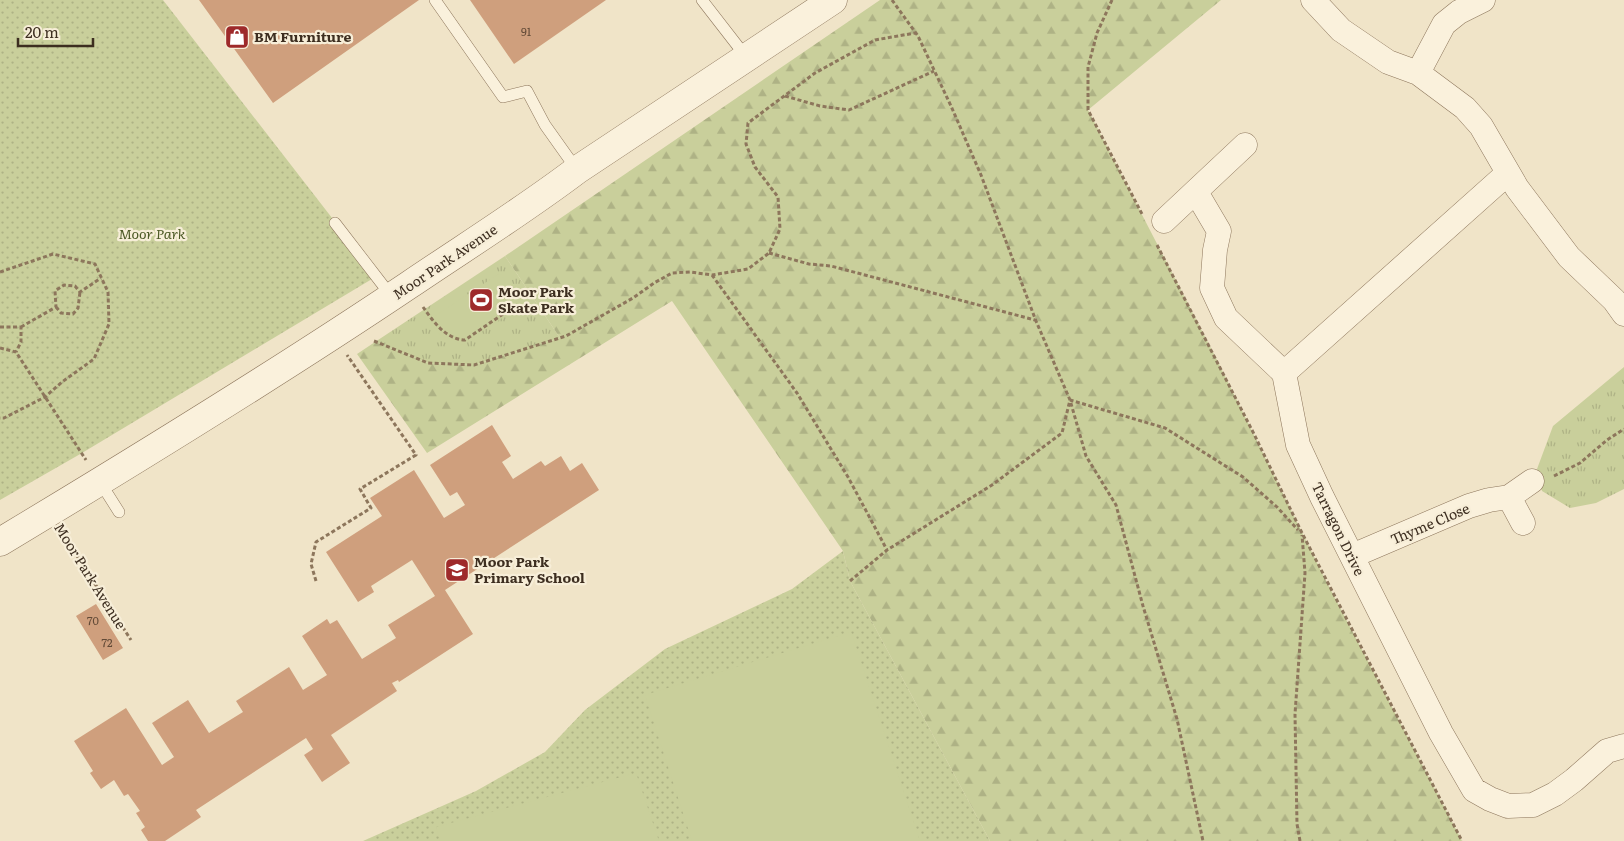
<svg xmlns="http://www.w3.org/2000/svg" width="1624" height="841" font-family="Literata,serif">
	<defs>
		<pattern id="grass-tufts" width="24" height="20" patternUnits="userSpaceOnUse" patternTransform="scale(1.25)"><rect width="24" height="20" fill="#c9cf9b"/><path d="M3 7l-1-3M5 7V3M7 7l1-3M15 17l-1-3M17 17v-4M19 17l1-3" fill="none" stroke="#aeb285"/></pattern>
		<pattern id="forest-firs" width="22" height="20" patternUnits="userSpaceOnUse" patternTransform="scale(1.25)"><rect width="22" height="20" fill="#c9cf9b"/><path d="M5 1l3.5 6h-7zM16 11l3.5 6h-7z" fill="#aeb285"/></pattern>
		<pattern id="park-dots" width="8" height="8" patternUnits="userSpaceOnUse" patternTransform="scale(1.25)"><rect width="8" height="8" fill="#c9cf9b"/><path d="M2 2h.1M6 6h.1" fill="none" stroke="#aeb285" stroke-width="1.8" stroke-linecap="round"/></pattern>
	</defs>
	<rect width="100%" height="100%" fill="#f0e4c8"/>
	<!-- grass -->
	<path fill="url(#grass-tufts)" d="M 505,256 L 560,338 L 474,365 L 428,363 L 375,342 Z
		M 1624,367 L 1624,489 L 1596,503 L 1570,508 L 1542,491 L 1537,469 L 1553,426 Z"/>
	<!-- forest -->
	<path fill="url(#forest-firs)" d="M 880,0 L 1221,0 L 1088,110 L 1218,362 L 1325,579 L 1462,841 L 990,841 L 850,581 L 843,551 L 672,301 L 427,453 L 357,354 L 375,342 L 428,363 L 474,365 L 560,338 L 505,256 Z"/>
	<!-- park -->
	<path fill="url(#park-dots)" d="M 0,0 L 163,0 L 377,276 L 82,453 L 0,500 Z
		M 843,551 L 850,581 L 990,841 L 363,841 L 476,791 L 545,752 L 585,710 L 665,649 L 792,589 Z"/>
	<!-- pitch -->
	<path fill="#c9cf9b" d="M 500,273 L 506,282 L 496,288 L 511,312 L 462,345 L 440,335 L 429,320 Z
		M 851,632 L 920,841 L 692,841 L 645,695 Z
		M 636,773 L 659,841 L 440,841 L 436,827 Z"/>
	<!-- building -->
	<path fill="#cf9f7d" d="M 199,0 L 419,0 L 273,103 Z
		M 470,0 L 606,0 L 514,64 Z
		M 492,425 L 511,456 L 502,462 L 513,479 L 541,461 L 545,466 L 561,456 L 570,471 L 582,463 L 599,490 L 445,590 L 473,634 L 399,682 L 398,680 L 392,683 L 397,691 L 331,735 L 350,763 L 322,782 L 304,755 L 313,749 L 306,738 L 196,810 L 201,817 L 165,841 L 148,841 L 141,830 L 145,827 L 136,813 L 140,811 L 128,794 L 124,796 L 114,780 L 101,789 L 90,773 L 93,771 L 74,741 L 126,708 L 162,765 L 174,757 L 152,723 L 188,700 L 209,733 L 243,712 L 236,701 L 289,667 L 303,690 L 327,675 L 302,636 L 327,619 L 330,624 L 337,620 L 362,659 L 396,638 L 388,625 L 435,596 L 412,560 L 371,586 L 374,592 L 358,602 L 326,552 L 382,516 L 370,498 L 414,470 L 444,518 L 465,505 L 457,492 L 450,496 L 430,465 Z
		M 96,604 L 123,648 L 103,660 L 76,616 Z"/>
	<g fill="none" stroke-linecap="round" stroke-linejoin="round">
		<defs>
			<path id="service" d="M 435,0 L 503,97 L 527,91 L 545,125 L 577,170
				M 702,0 L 747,58
				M 335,223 L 392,297
				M 100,482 L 119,512"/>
			<path id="minor" d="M 1313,0 L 1341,30 L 1388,62 L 1418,73 L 1465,108 L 1481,126 L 1517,188 L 1569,257 L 1614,300 L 1624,314
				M 1418,73 L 1444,24 L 1459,12 L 1483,0
				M 1196,192 L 1219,231 L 1215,250 L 1212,288 L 1226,318 L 1284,373
				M 1164,221 L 1245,145
				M 1284,373 L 1298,445 L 1322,497 L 1441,733 L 1474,790 L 1490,799 L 1508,806 L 1533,805 L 1555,794 L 1574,780 L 1607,751 L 1624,746
				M 1284,373 L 1508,173
				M 1509,497 L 1523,523
				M 1352,556 L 1469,506 L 1489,500 L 1509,497 L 1532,481"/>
			<path id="tertiary" d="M 0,542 C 138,459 275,375 409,285 C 465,247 523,211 577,170 L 833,0"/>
		</defs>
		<!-- service casing -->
		<use href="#service" stroke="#8d765c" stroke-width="12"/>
		<!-- minor casing -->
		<use href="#minor" stroke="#8d765c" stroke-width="25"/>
		<!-- tertiary casing -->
		<use href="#tertiary" stroke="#8d765c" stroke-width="29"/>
		<!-- path -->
		<path stroke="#8d765c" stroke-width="3" stroke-dasharray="4 2.5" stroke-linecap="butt" d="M 892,0 L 918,36 L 951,106 L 981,175 L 1036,321 L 1070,400 L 1086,456 L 1116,505 L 1143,606 L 1177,719 L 1203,841
			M 1112,0 L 1097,33 L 1088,67 L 1088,110 L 1142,214
			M 785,96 L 820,106 L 849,110 L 934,71
			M 1157,245 L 1254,434 L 1302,533 L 1462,841
			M 769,253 L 809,264 L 831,266 L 1035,320
			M 0,272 L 53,254 L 95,264 L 108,292 L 109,324 L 94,359 L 62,382 L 45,397 L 4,418 L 0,418
			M 712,275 L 797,393 L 848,477 L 887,550
			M 56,307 L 61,313 L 73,314 L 78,308 L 80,292
			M 423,307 C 433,321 445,339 465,340 L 506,312
			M 0,327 L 21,327 L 21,342 L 16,352
			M 21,327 L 56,307 L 55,291 L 64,285 L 75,286 L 80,292 L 101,278
			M 374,341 L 428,363 L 474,365 L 566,336 L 633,298 L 654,283 L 672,273 L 690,272 L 712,275 L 748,269 L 769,253 L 780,229 L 778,197 L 755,167 L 746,144 L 748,123 L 815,73 L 875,40 L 915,33
			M 0,348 L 16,352 L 86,460
			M 1554,476 L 1580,463 L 1607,440 L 1624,429
			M 63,534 L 131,640
			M 316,581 L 311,564 L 316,542 L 371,508 L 360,489 L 416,455 L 347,355
			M 850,581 L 887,550 L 992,485 L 1062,433 L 1070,400 L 1165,428 L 1243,477 L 1277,507 L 1298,530
			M 1300,841 L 1297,824 L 1295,714 L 1305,573 L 1302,535"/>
		<!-- service -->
		<use href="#service" stroke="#faf1dc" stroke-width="11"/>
		<!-- minor -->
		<use href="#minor" stroke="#faf1dc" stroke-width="24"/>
		<!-- tertiary -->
		<use href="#tertiary" stroke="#faf1dc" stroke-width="28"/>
	</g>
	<!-- icons -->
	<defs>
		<symbol id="shop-square" viewBox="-11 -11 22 22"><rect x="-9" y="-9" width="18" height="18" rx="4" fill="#9e2a2b" stroke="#f7eed8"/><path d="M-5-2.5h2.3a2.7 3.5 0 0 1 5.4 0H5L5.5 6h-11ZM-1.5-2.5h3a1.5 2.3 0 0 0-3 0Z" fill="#fff"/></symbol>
		<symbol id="stadium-square" viewBox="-11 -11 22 22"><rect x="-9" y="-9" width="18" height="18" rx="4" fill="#9e2a2b" stroke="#f7eed8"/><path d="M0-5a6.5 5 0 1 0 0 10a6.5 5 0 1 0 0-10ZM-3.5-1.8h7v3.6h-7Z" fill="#fff"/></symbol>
		<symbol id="school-square" viewBox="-11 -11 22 22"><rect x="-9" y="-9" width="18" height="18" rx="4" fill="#9e2a2b" stroke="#f7eed8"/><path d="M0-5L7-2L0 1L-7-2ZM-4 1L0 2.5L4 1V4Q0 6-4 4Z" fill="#fff"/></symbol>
	</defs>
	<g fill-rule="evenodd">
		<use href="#shop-square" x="223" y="23" width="28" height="28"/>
		<use href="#stadium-square" x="467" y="286" width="28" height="28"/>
		<use href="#school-square" x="443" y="556" width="28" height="28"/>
	</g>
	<g text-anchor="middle" stroke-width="4.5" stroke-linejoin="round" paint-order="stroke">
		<!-- number labels -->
		<g font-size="11" fill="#624a37">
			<text x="526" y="36">91</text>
			<text x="93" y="625">70</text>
			<text x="107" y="647">72</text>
		</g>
		<!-- poi labels -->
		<g font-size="14" font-weight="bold" fill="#3d2e20" stroke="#f7eed8" text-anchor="start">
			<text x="254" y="42">BM Furniture</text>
			<text x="498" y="297">Moor Park<tspan x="498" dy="16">Skate Park</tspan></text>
			<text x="474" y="567">Moor Park<tspan x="474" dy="16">Primary School</tspan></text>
		</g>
		<!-- park labels -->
		<g font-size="14" font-style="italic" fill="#4d5a26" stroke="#f7eed8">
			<text x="152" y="239">Moor Park</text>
		</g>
		<!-- street labels -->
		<g font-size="14" fill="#3d2e20" stroke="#f7eed8">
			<text transform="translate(445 262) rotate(-34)" y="5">Moor Park Avenue</text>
			<text transform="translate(1430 524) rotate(-23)" y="5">Thyme Close</text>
			<text transform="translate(1338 529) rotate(64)" y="5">Tarragon Drive</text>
			<text transform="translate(90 576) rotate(58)" y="5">Moor Park Avenue</text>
		</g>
	</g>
	<!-- scale -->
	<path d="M18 38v8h75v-8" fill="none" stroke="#3d2e20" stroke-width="2.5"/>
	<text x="25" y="38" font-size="15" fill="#3d2e20" stroke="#f7eed8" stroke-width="4" paint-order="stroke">20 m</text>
</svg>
